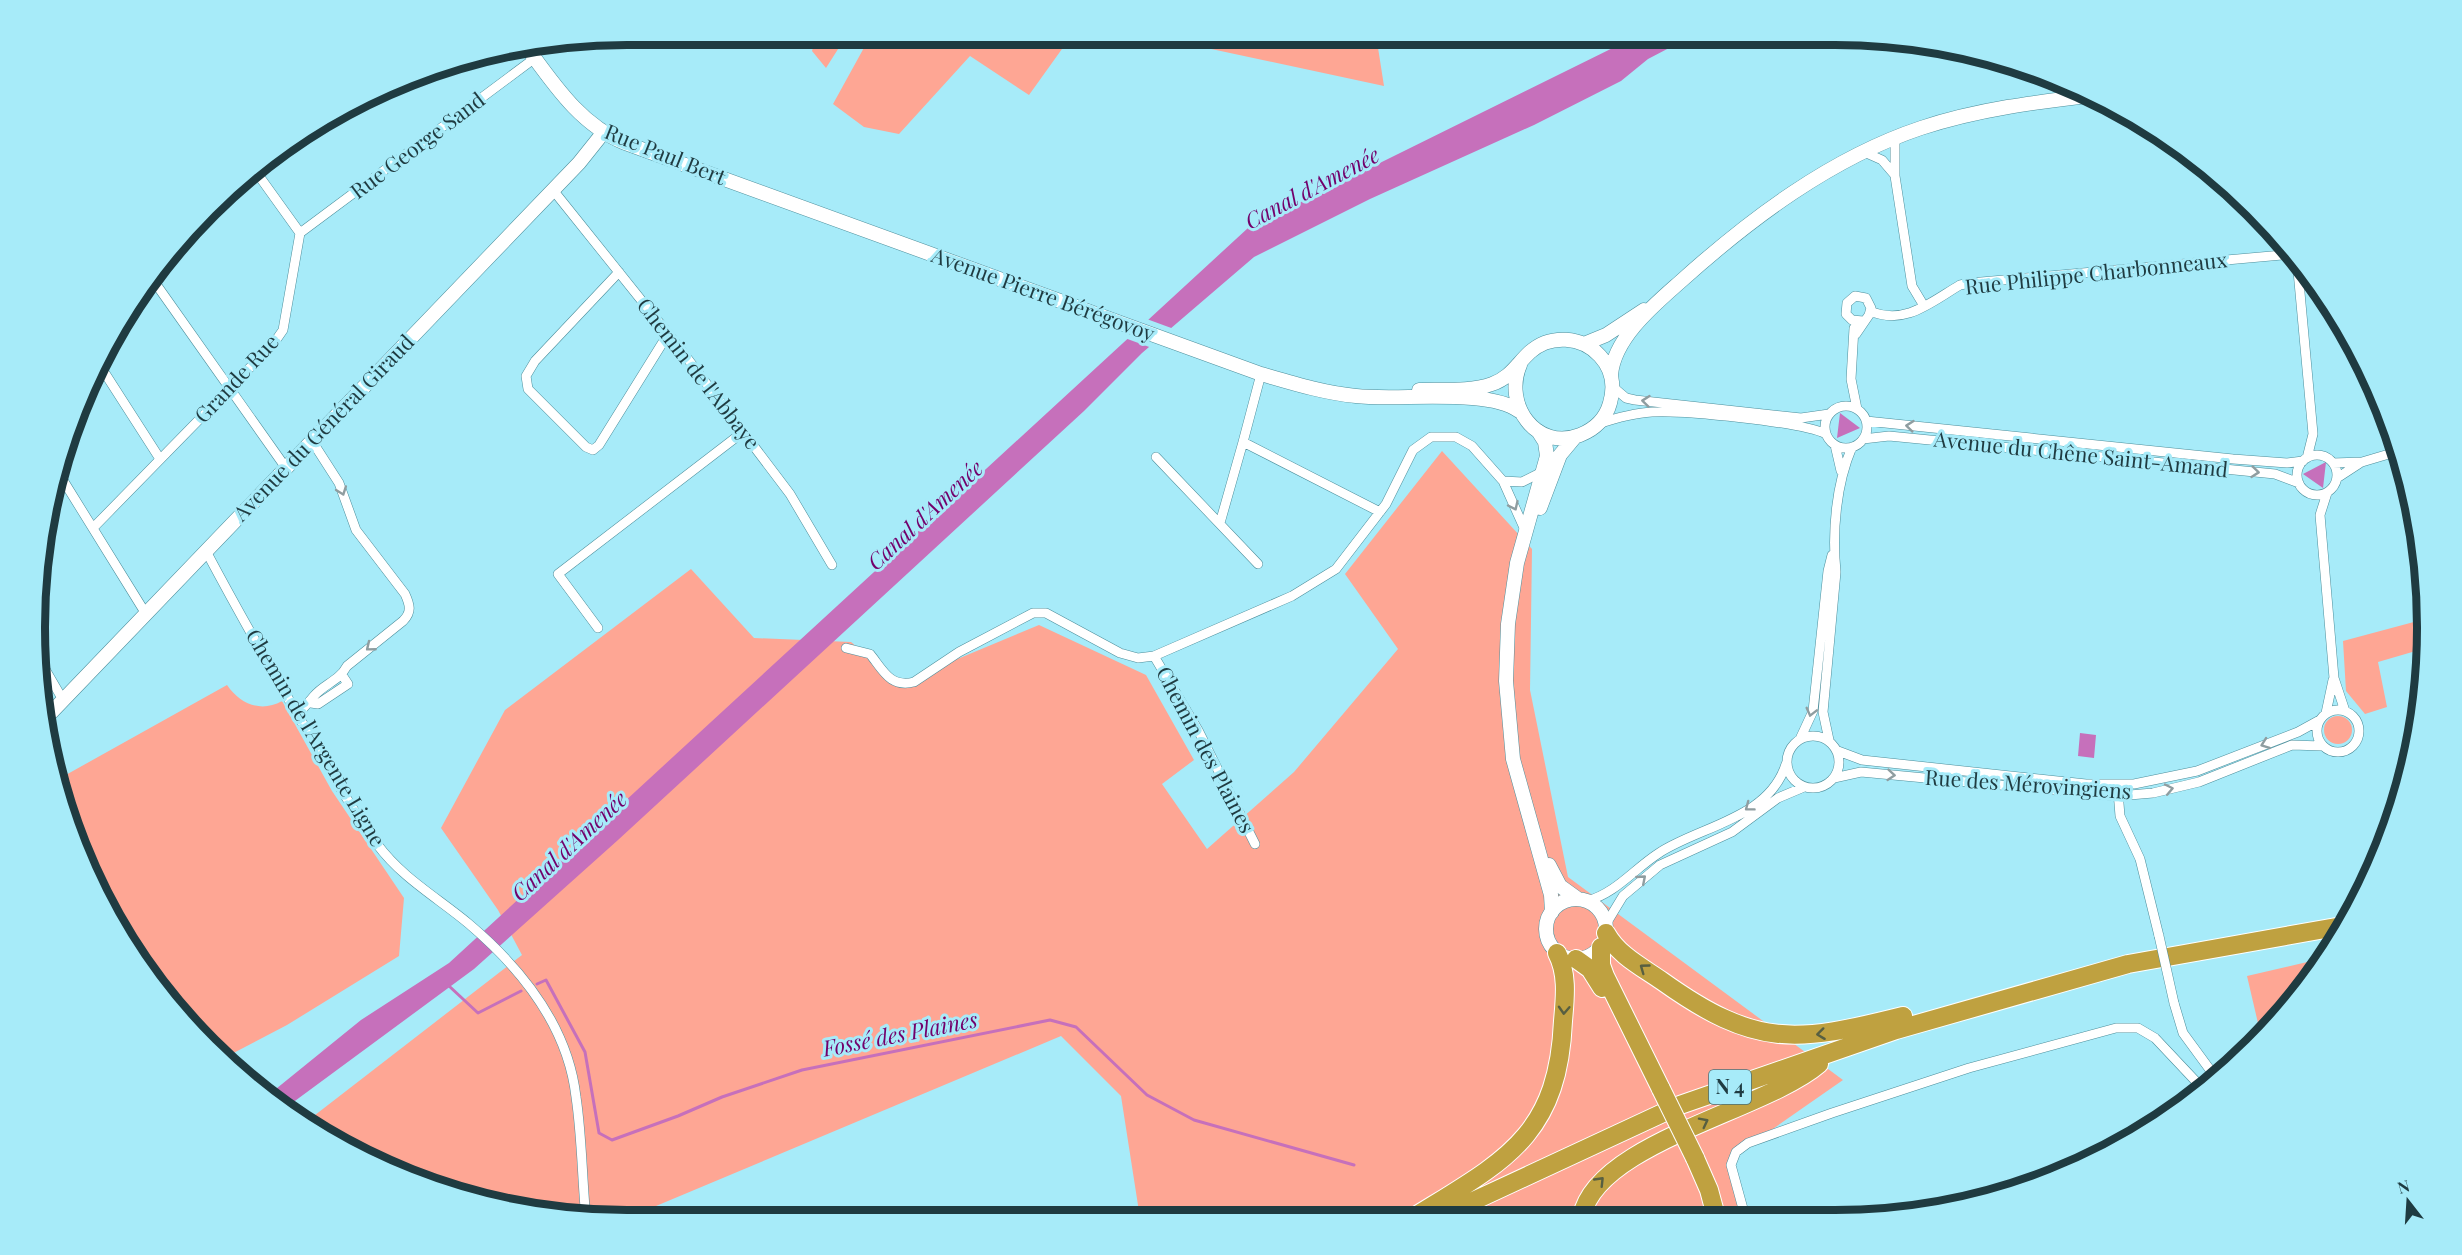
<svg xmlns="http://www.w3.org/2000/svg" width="2462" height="1255" font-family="'Playfair Display',serif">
	<rect width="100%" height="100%" fill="#a7ebf9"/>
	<!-- green -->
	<path fill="#fea694" d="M 817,35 L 847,35 L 826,68 L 812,51 Z
		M 871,35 L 1072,35 L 1029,95 L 970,56 L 899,134 L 864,127 L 833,104 Z
		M 1146,35 L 1376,35 L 1384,86 Z
		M 1442,451 L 1532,549 L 1530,690 L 1568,877 L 1843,1080 L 1731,1158 L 1749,1216 L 1140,1218 L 1121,1096 L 1061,1036 L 625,1219 L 589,1219 L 474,1200 L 366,1159 L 306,1122 L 522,955 L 498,910 L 441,828 L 505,710 L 691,569 L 754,638 L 851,642 L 900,683 L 1039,625 L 1146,675 L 1194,760 L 1162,784 L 1207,849 L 1294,772 L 1398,649 L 1345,574 Z
		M 2425,619 L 2426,648 L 2378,662 L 2387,707 L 2365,714 L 2346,691 L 2343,641 Z
		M 227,685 C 240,704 261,713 282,701 L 332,791 L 404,898 L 399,956 L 287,1025 L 222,1059 L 208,1047 L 135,957 L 96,889 L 55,781 Z
		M2324 730a14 14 0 1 1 28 0a14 14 0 1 1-28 0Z
		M 2320,959 L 2281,1018 L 2261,1036 L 2247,976 Z"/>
	<!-- water -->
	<path fill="#c670bb" d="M 1637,36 L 1692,36 L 1648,59 L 1621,81 L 1534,125 L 1370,199 L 1254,257 L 1142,353 L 1084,411 L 618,840 L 474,969 L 284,1109 L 266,1097 L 361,1020 L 449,963 L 1248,228 Z
		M 1840,413 L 1860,428 L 1837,438 Z
		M 2326,462 L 2323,488 L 2303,474 Z
		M 2080,733 L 2096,735 L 2094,758 L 2078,756 Z"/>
	<!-- pier -->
	<path fill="#a7ebf9" d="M 1144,318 L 1174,329 L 1152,348 L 1122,337 Z"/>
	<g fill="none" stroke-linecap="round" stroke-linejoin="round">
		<!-- stream -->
		<path stroke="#c670bb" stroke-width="3" d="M 537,984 L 546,980 L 585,1052 L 599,1133 L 612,1140 L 678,1116 L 722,1097 L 802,1070 L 1050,1020 L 1076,1027 L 1147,1095 L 1194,1120 L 1354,1165
			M 449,986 L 478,1013 L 521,991"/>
		<defs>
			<path id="street" d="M 1895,138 L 1895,176 L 1912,286 L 1924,306
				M 1864,152 L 1882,160 L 1894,174
				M 553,190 L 678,346 L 790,494 L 832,565
				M 300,233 L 535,58
				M 2297,260 L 2313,434 L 2307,458
				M 619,272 L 535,361 L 526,376 L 528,389 L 586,447 L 593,450 L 599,445 L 668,334
				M 151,277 L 286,468
				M 1870,311 C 1905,326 1931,302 1960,285 L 1970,283 L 2293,254
				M 1854,328 L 1851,379 L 1857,409
				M 1856,334 L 1869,315 L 1871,308 L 1866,298 L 1855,296 L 1847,303 L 1846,314 L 1852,320 L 1863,321
				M 99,364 L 160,459
				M 1613,387 L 1626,398 L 1635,400 L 1801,418 L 1829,414
				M1825 427a21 21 0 1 1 42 0a21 21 0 1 1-42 0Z
				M 1866,421 L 2233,459 L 2287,463 L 2303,461
				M 1598,424 C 1616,418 1633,413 1652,412 C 1681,410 1803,422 1826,434
				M 1863,439 L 1889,436 L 2275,474 L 2299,483
				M 1243,442 L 1261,374
				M 1835,445 L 1841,471
				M2297 475a20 20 0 1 1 40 0a20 20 0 1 1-40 0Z
				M 1156,457 L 1258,564
				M 2333,463 L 2362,462 L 2399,451
				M 58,472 L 146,614
				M 2337,478 L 2360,463
				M 1503,481 L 1522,482 L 1542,472
				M 2327,493 L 2320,515 L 2334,678 L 2345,711
				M 1220,523 L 1243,442 L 1380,512
				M 93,528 L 274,343 L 283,330 L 300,233 L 254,169
				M 206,551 C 240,615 276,678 313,741 C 333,776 353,811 377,844 C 402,878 438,898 469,924 C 522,969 568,1027 576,1097 C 582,1137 582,1178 586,1219
				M 598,628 L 558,574 L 743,432
				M 846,648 L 870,654 C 883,670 890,688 914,682 L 959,652 L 1033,613 L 1046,613 L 1120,653 L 1138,658 L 1154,656 L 1292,596 L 1336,569 L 1386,504 L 1413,450 L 1431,437 L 1456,437 L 1472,446 L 1503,481 L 1525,530
				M 1154,656 L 1198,730 L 1255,844
				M 38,657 L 63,700
				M 311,703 L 318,704 L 348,684 L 342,675
				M2317 731a21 21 0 1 1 42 0a21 21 0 1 1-42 0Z
				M 2326,713 L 2333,680
				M 297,714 C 304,708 308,703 314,696 C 324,684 339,681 347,666 L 403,621 C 412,612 410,605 405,594 L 356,530 L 339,483 L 312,441
				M1787 762a26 26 0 1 1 52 0a26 26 0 1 1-52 0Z
				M 1800,739 L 1813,711 L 1828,571 L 1832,555
				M 1829,740 L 1823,712 L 1836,572 C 1832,532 1836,484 1852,447
				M 1838,751 L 1862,760 L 2086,784 L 2134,784 L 2197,771 L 2298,732 L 2318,721
				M 1834,778 L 1861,772 L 2118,796 L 2153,793 L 2199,782 L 2292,745 L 2322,746
				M 2118,791 L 2120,816 L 2140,859 L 2159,936
				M 1587,901 C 1616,893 1634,869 1659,853 C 1700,826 1769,819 1786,764
				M 1606,924 L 1623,896 L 1660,865 L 1732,832 L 1778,798 L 1804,787
				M 2174,1003 L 2183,1033 L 2216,1078
				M 1745,1216 L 1731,1165 L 1736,1152 L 1748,1143 L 1832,1113 L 1969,1068 L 2116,1028 L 2138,1028 L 2155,1038 L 2204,1090"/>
			<path id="secondary" d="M 525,45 C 553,83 580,125 625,143 L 1261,374 C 1292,383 1324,393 1356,396 C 1397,401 1489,388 1519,411
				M 1584,344 L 1606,335 L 1644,310
				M 1611,375 C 1614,338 1654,305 1680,282 C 1750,219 1831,158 1921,128 C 1978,109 2037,102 2096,95
				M 1419,390 C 1442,389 1469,392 1492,384 C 1510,378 1517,364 1530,352 C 1550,334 1582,336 1600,356 C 1612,369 1615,386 1610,403 C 1606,418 1595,429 1580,435 C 1536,452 1503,404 1520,365
				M 1538,431 L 1545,442 L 1547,456 L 1517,563 L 1508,624 L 1506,681 L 1513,759 L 1551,895 L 1552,912
				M 1540,508 L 1560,455 L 1575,437
				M 43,721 L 579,163 L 603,133
				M 1549,865 L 1560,886 L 1578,899
				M1546 929a30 30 0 1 1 60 0a30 30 0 1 1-60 0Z"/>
			<path id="highway" d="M 1606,933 C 1618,955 1642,967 1662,981 C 1756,1048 1795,1043 1903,1016
				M 1601,947 L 1601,965 L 1605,976 L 1661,1089
				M 1576,959 L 1590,969 L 1602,988
				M 1695,1158 L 1709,1190 L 1716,1216
				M 1582,1216 C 1596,1143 1766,1110 1819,1064
				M 1414,1217 C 1504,1161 1558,1137 1563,1021 C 1565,998 1568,974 1557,953
				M 1439,1217 L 1680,1105 L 1896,1030 L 2128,964 L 2342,926"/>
		</defs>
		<!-- street casing -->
		<use href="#street" stroke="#4c8e9b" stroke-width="10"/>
		<!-- secondary casing -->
		<use href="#secondary" stroke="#4c8e9b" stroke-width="15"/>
		<!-- highway casing -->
		<use href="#highway" stroke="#fff" stroke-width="20"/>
		<!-- street -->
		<use href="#street" stroke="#fff" stroke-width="9"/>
		<!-- secondary -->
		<use href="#secondary" stroke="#fff" stroke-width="14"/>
		<!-- highway -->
		<use href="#highway" stroke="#bfa140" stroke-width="18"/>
		<defs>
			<path id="street-bridge" d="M 2159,936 L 2174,1003"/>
			<path id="highway-bridge" d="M 1661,1089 L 1695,1158"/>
		</defs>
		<!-- street-bridge casing -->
		<use href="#street-bridge" stroke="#4c8e9b" stroke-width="10" stroke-linecap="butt"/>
		<!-- highway-bridge casing -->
		<use href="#highway-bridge" stroke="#fff" stroke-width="20" stroke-linecap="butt"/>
		<!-- street-bridge -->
		<use href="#street-bridge" stroke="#fff" stroke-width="9"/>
		<!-- highway-bridge -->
		<use href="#highway-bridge" stroke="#bfa140" stroke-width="18"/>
	</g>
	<!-- one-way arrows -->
	<defs><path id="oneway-chevron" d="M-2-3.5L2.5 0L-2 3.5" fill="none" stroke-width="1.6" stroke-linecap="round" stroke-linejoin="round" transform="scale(1.5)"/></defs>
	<g stroke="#8f9da0">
		<use href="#oneway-chevron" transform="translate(1646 401) rotate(-174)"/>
		<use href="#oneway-chevron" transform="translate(1910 426) rotate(-174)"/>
		<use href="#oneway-chevron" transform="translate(2255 472) rotate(6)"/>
		<use href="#oneway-chevron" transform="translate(342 491) rotate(70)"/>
		<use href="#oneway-chevron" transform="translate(1514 506) rotate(65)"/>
		<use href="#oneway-chevron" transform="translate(370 647) rotate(141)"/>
		<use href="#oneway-chevron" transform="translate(1811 712) rotate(104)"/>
		<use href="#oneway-chevron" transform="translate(2265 744) rotate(160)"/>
		<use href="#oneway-chevron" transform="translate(1891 775) rotate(5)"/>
		<use href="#oneway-chevron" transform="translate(2169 789) rotate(-12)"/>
		<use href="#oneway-chevron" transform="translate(1749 807) rotate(143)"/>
		<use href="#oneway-chevron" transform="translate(1642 879) rotate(-41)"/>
	</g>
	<g stroke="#575f41">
		<use href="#oneway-chevron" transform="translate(1644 968) rotate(-144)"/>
		<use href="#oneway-chevron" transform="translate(1564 1010) rotate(93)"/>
		<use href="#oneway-chevron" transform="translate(1821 1034) rotate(173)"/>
		<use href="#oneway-chevron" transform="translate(1704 1122) rotate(-27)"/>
		<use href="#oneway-chevron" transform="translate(1600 1181) rotate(-46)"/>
	</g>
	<g text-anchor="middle" stroke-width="6" stroke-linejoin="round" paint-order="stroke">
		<!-- shield labels -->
		<rect fill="#a7ebf9" stroke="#487078" stroke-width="1.5" x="1709" y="1070" width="42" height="34" rx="4.5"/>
		<g font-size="20" font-weight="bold" fill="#1f3b41">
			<text x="1730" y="1094">N 4</text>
		</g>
		<!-- street labels -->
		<g font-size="21" fill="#1f3b41" stroke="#a7ebf9">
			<text transform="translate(418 146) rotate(-37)" y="7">Rue George Sand</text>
			<text transform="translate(665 155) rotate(22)" y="7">Rue Paul Bert</text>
			<text transform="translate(2096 274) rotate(-6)" y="7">Rue Philippe Charbonneaux</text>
			<text transform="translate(1043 295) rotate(20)" y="7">Avenue Pierre Bérégovoy</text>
			<text transform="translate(698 374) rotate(52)" y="7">Chemin de l'Abbaye</text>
			<text transform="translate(237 379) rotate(-47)" y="7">Grande Rue</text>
			<text transform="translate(324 428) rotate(-46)" y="7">Avenue du Général Giraud</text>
			<text transform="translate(2081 455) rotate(6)" y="7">Avenue du Chêne Saint-Amand</text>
			<text transform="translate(315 738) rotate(59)" y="7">Chemin de l'Argente Ligne</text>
			<text transform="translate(1205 750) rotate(62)" y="7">Chemin des Plaines</text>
			<text transform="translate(2028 785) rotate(4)" y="7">Rue des Mérovingiens</text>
		</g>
		<!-- water labels -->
		<g font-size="22" font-style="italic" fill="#73006b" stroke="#a7ebf9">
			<text transform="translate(1312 188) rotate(-28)" y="8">Canal d'Amenée</text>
			<text transform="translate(925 515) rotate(-43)" y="8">Canal d'Amenée</text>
			<text transform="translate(569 846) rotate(-43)" y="8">Canal d'Amenée</text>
			<text transform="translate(900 1034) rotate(-11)" y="8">Fossé des Plaines</text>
		</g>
	</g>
	<!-- crop -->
	<path d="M0 0H2462V1255H0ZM627 45H1835A582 582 0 0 1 2417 627V628A582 582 0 0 1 1835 1210H627A582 582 0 0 1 45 628V627A582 582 0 0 1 627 45Z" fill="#a7ebf9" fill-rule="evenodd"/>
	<path fill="none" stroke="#1f3b41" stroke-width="8" d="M627 45H1835A582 582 0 0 1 2417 627V628A582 582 0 0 1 1835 1210H627A582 582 0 0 1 45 628V627A582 582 0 0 1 627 45Z"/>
	<!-- north arrow -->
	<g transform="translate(2408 1201) rotate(343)" stroke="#a7ebf9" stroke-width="4.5" paint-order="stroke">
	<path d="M0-4.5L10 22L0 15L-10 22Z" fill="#1f3b41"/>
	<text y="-9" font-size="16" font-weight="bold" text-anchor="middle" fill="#1f3b41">N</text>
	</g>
</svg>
